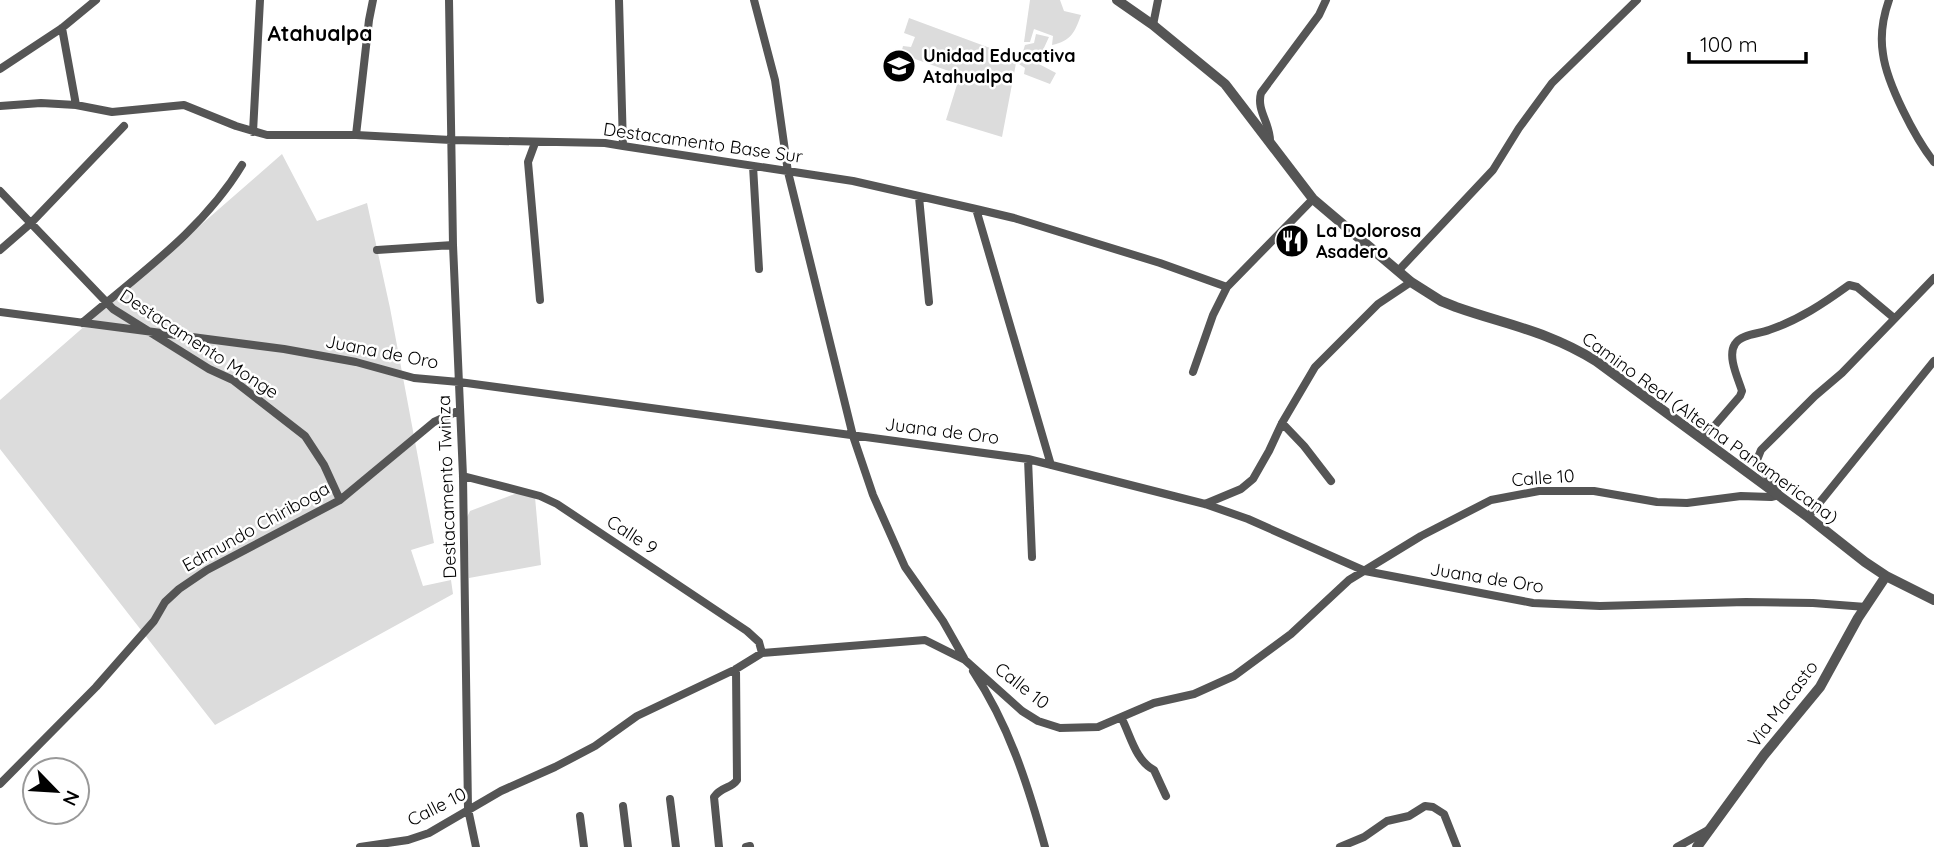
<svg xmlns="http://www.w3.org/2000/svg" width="1934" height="847" font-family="Quicksand,sans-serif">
	<rect width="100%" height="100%" fill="#fff"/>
	<!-- green -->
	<path fill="#dcdcdc" d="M 1030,0 L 1060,0 L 1064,11 L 1081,15 C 1075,32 1071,41 1052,45 L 1053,36 L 1034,29 L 1030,42 L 1024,42 Z
		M 909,18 L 1017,58 L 1002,137 L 946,120 L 960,75 L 901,54 L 903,46 L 911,47 L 915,37 L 904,33 Z
		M 1036,34 L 1049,37 L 1037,63 L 1056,73 L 1050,84 L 1024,74 L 1025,68 L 1019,64 L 1025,45 L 1034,43 Z
		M 282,154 L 317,221 L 367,203 L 390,308 L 434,543 L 411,550 L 423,586 L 451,580 L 453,594 L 215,725 L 0,449 L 0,400 Z
		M 520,492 L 535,497 L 541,565 L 469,578 L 467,517 L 470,511 Z"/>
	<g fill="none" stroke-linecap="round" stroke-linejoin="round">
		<!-- minor -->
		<path stroke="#555" stroke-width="8" d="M 449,0 L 453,245 L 463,476 L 468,809 L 476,847
			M 619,0 L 623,146
			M 754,0 L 775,80 L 788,172 L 853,436 L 873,495 L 905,567 L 943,621 L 964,658
			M 1889,0 C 1883,17 1880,36 1883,54 C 1887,84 1915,138 1934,162
			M 1153,25 L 1158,0
			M 62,28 L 76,105
			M 0,69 L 62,28 L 96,0
			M 0,106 L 41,103 L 76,105 L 112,112 L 184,105 L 236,126 L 267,135 L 356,135 L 451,140 L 605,143 L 623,146 L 853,181 L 976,209 L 1014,218 L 1160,263 L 1227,287 L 1313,199
			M 253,132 L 260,0
			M 356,135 L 369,20 L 373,0
			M 1270,142 C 1271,124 1256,111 1261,93 L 1319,15 L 1326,0
			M 535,143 L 528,162 L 540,300
			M 753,166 L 759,269
			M 0,191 L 113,309 L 209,369 L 233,380 L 305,436 L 324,465 L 340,500
			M 919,197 L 929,302
			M 976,209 L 1051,465
			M 0,250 L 30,224 L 124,126
			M 377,250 L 453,245
			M 1398,271 L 1493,170 L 1519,128 L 1552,83 L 1637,0
			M 0,312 L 284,349 L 356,362 L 414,378 L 459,382 L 1028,459 L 1205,504 L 1248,519 L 1365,571 L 1533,603 L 1600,606 L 1746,602 L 1813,603 L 1866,607
			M 82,323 C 138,275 203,230 242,165
			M 1193,372 L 1213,315 L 1227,287
			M 1282,423 L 1304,446 L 1331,481
			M 1703,439 L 1740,396 L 1742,391 C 1738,378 1727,356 1735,344 C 1741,334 1759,334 1769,330 C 1799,320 1824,303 1849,285 L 1857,287 L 1894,318
			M 1028,459 L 1032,557
			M 463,476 L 540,496 L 557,504 L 747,631 L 759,642 L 762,653
			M 1205,504 L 1241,489 L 1253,479 L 1269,451 L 1282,423 L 1315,367 L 1378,304 L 1411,282
			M 1808,517 L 1934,361
			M 973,671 C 1009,725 1028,785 1045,847
			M 1122,719 C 1131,737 1136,761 1154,770 L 1166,796
			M 0,784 L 96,687 L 154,621 L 165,602 L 179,589 L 207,570 L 340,500 L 434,422 L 460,410
			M 670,799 L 676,847
			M 623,806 L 628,847
			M 580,816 L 584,847
			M 360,847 L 408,840 L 429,833 L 501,791 L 555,767 L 595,746 L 637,716 L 736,669 L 762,653 L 925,640 L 965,660 L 1022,711 L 1038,721 L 1060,728 L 1098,727 L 1154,703 L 1194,694 L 1234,676 L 1291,634 L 1349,580 L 1421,536 L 1491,500 L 1539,491 L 1594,491 L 1657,502 L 1687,503 L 1741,496 L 1771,497 L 1779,495 L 1757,460 L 1761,450 L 1815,396 L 1842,373 L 1934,278
			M 719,847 L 714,797 C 722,786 731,789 737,780 L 736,669
			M 746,847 L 750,846
			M 1340,847 L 1364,837 L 1387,821 L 1409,816 L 1425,806 L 1433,807 L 1444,814 L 1457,847
			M 1677,847 L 1710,829"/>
		<!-- tertiary -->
		<path stroke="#555" stroke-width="10" d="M 1117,0 L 1153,25 L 1225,84 L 1313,199 L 1411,282 L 1441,301 L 1456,307 C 1507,325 1548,331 1596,361 L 1808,517 L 1865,562 L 1886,576 L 1934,600
			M 1697,847 L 1764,755 L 1820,687 L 1858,618 L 1886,576"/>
	</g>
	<!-- icons -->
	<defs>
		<symbol id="school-disc" viewBox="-11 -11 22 22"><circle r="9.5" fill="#000" stroke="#fff"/><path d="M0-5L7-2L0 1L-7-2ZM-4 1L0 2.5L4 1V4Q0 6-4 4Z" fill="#fff"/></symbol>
		<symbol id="restaurant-disc" viewBox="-11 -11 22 22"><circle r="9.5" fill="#000" stroke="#fff"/><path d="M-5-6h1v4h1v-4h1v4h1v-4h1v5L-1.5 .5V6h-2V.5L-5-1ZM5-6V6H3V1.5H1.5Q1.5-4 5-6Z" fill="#fff"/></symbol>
	</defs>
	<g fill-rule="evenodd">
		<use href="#school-disc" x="880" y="47" width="38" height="38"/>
		<use href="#restaurant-disc" x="1273" y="222" width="38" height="38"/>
	</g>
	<g text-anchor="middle" stroke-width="5" stroke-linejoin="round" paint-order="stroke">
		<!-- poi labels -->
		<g font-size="18" font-weight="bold" fill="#000" stroke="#fff" text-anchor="start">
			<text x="923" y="62">Unidad Educativa<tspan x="923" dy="21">Atahualpa</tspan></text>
			<text x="1316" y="237">La Dolorosa<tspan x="1316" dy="21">Asadero</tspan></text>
		</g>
		<!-- street labels -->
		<g font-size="18" fill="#000" stroke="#fff">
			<text transform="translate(703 143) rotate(8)" y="6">Destacamento Base Sur</text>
			<text transform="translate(199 344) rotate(33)" y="6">Destacamento Monge</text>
			<text transform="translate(382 352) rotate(11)" y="6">Juana de Oro</text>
			<text transform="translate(1710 428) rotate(36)" y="6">Camino Real (Alterna Panamericana)</text>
			<text transform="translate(942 431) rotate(7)" y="6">Juana de Oro</text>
			<text transform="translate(1543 478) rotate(-4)" y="6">Calle 10</text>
			<text transform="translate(447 487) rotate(-92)" y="6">Destacamento Twinza</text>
			<text transform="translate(256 527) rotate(-29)" y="6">Edmundo Chiriboga</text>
			<text transform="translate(632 535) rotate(33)" y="6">Calle 9</text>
			<text transform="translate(1487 578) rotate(9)" y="6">Juana de Oro</text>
			<text transform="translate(1022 686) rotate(38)" y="6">Calle 10</text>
			<text transform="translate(1783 704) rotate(-53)" y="6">Via Macasto</text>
			<text transform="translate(437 807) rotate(-27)" y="6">Calle 10</text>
		</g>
		<!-- quarter labels -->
		<g font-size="21" font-weight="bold" fill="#000" stroke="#fff">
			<text x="320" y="41">Atahualpa</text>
		</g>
	</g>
	<!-- north arrow -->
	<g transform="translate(56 791) rotate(115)"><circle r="33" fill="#ffffff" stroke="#999999" stroke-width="2"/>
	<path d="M0-5L12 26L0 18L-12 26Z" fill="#000000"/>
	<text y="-10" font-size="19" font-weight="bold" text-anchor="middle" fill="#000000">N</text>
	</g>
	<!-- scale -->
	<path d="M1689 52v10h117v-10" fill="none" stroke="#000000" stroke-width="3.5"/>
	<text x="1700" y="52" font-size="21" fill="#000000" stroke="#ffffff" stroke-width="5" paint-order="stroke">100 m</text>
</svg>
